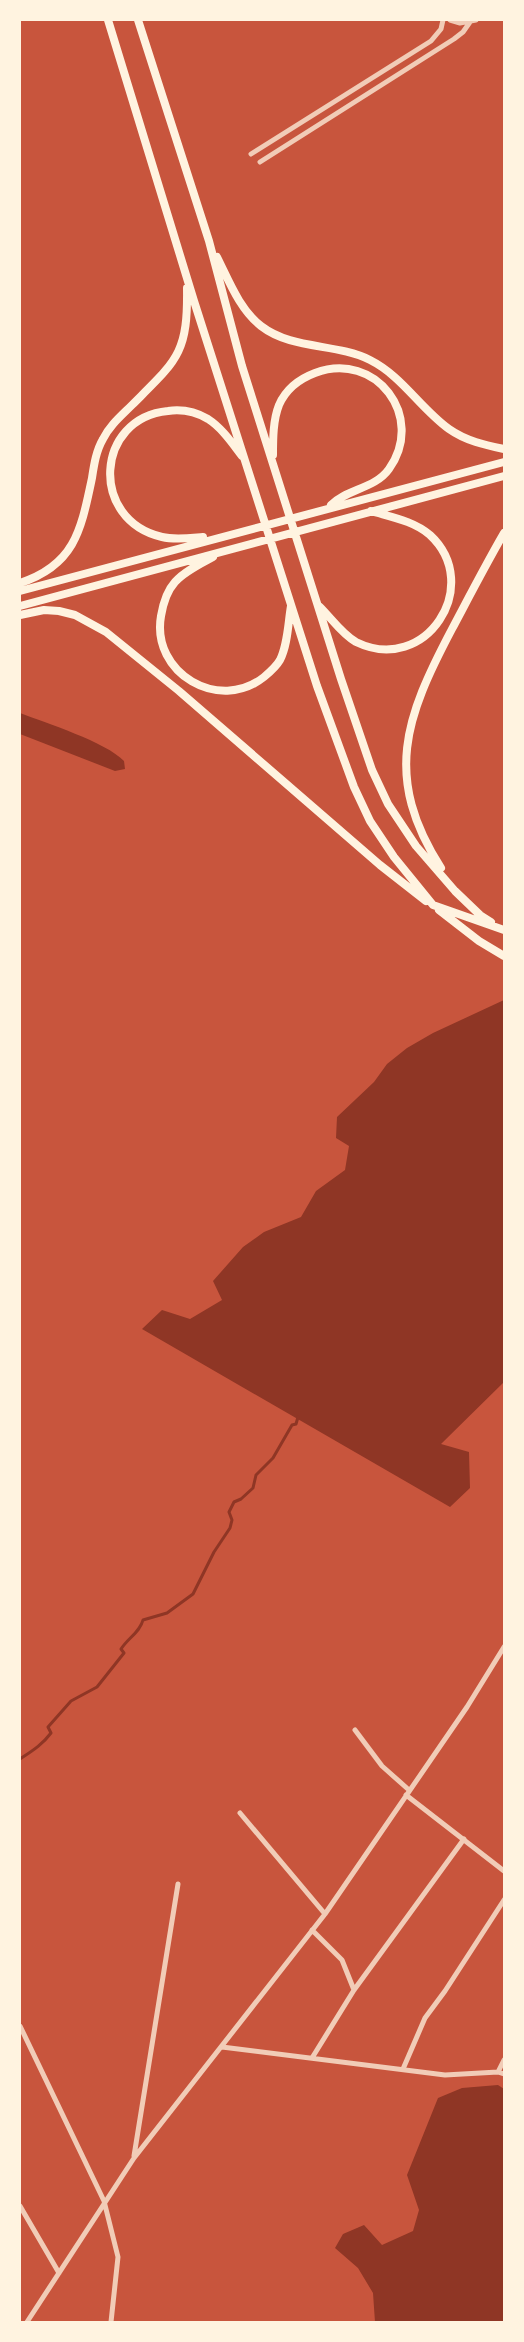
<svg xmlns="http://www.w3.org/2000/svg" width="524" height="2342" font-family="'Golos Text',sans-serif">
	<rect width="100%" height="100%" fill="#c8553d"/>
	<!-- water -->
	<path fill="#8f3625" d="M 20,713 C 46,723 106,742 124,761 L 125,769 L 115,771 L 20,734 Z
		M 504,1000 L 504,1382 L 441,1444 L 469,1452 L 470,1488 L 450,1507 L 142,1329 L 162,1310 L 190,1319 L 222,1300 L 213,1281 L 243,1247 L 264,1232 L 301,1217 L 316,1191 L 345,1170 L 349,1146 L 336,1138 L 337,1117 L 374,1082 L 387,1064 L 407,1048 L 433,1033 Z
		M 498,2085 L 504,2089 L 504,2322 L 375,2322 L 373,2293 L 358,2268 L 335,2248 L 343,2234 L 364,2225 L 382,2245 L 413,2231 L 419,2210 L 407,2175 L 438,2098 L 462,2088 Z"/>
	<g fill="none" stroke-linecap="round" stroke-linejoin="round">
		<!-- stream -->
		<path stroke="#8f3625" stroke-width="3" d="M 20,1759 C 32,1751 42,1745 51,1733 L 48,1727 L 71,1701 L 97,1687 L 124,1653 L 121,1649 C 128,1638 140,1632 143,1620 L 167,1613 L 193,1594 L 214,1552 L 230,1528 L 232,1520 L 229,1512 L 234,1502 L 241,1499 L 253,1488 L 256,1475 L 273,1458 L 292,1425 L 296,1424 L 298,1417"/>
		<!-- minor -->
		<path stroke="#f1ccb7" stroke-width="5" d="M 450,20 L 460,23 L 476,20
			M 251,154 L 431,41 L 441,29 L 443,20
			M 260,162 L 454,39 L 463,32 L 470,22
			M 355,1730 L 382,1766 L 409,1790
			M 406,1795 L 504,1871
			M 240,1813 L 325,1914
			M 312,1930 L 342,1960 L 354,1990
			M 20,2026 L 104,2201 L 118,2257 L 111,2322
			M 222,2047 L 445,2075 L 498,2072 L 504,2074
			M 312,2058 L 354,1990 L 464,1839
			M 403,2069 L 425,2018 L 445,1991 L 504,1900
			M 498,2072 L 504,2060
			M 134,2156 L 178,1884
			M 20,2206 L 59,2273
			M 27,2322 L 134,2158 L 325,1914 L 467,1707 L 504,1647"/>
		<!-- trunk -->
		<path stroke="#fff3e0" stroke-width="8" d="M 108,20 L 194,301 L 317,686 L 354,787 L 370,821 L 394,857 L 433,905 L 504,930
			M 138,20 L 209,241 L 242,366 L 341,679 L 372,770 L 388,804 L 416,846 L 455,891 L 480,915 L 491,922
			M 217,257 C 229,281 240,310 261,326 C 292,350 336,343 370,360 C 402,376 420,408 449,429 C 466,441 485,445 504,449
			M 273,455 C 273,439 273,420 279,405 C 286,389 299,379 315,373 C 376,350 426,417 389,469 C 375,489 346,489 331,505
			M 203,537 C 190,538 175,540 162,537 C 89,520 95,418 168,411 C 182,409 196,412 208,419 C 222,428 232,443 242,456
			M 213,557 C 200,564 185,571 175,582 C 166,592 163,604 161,616 C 151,673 219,713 264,677 C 270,672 276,667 280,660 C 288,644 288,623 291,606
			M 20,583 C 75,565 81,530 92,478 C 94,465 96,451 103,439 C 110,425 121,416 132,405 C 177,360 188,354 187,288
			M 20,591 L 504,462
			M 20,606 L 504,476
			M 320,607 C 332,619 342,634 356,642 C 426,676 484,585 430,535 C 414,521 391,517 371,511
			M 20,615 L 44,610 L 59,611 L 75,615 L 106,632 L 179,691 L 380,865 L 426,901
			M 441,868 C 383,777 405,718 452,629 C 469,597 486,564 504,533
			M 439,910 L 479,941 L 504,956"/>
	</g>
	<!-- border -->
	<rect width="524" height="2342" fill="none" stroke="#fff3e0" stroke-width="42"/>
</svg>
